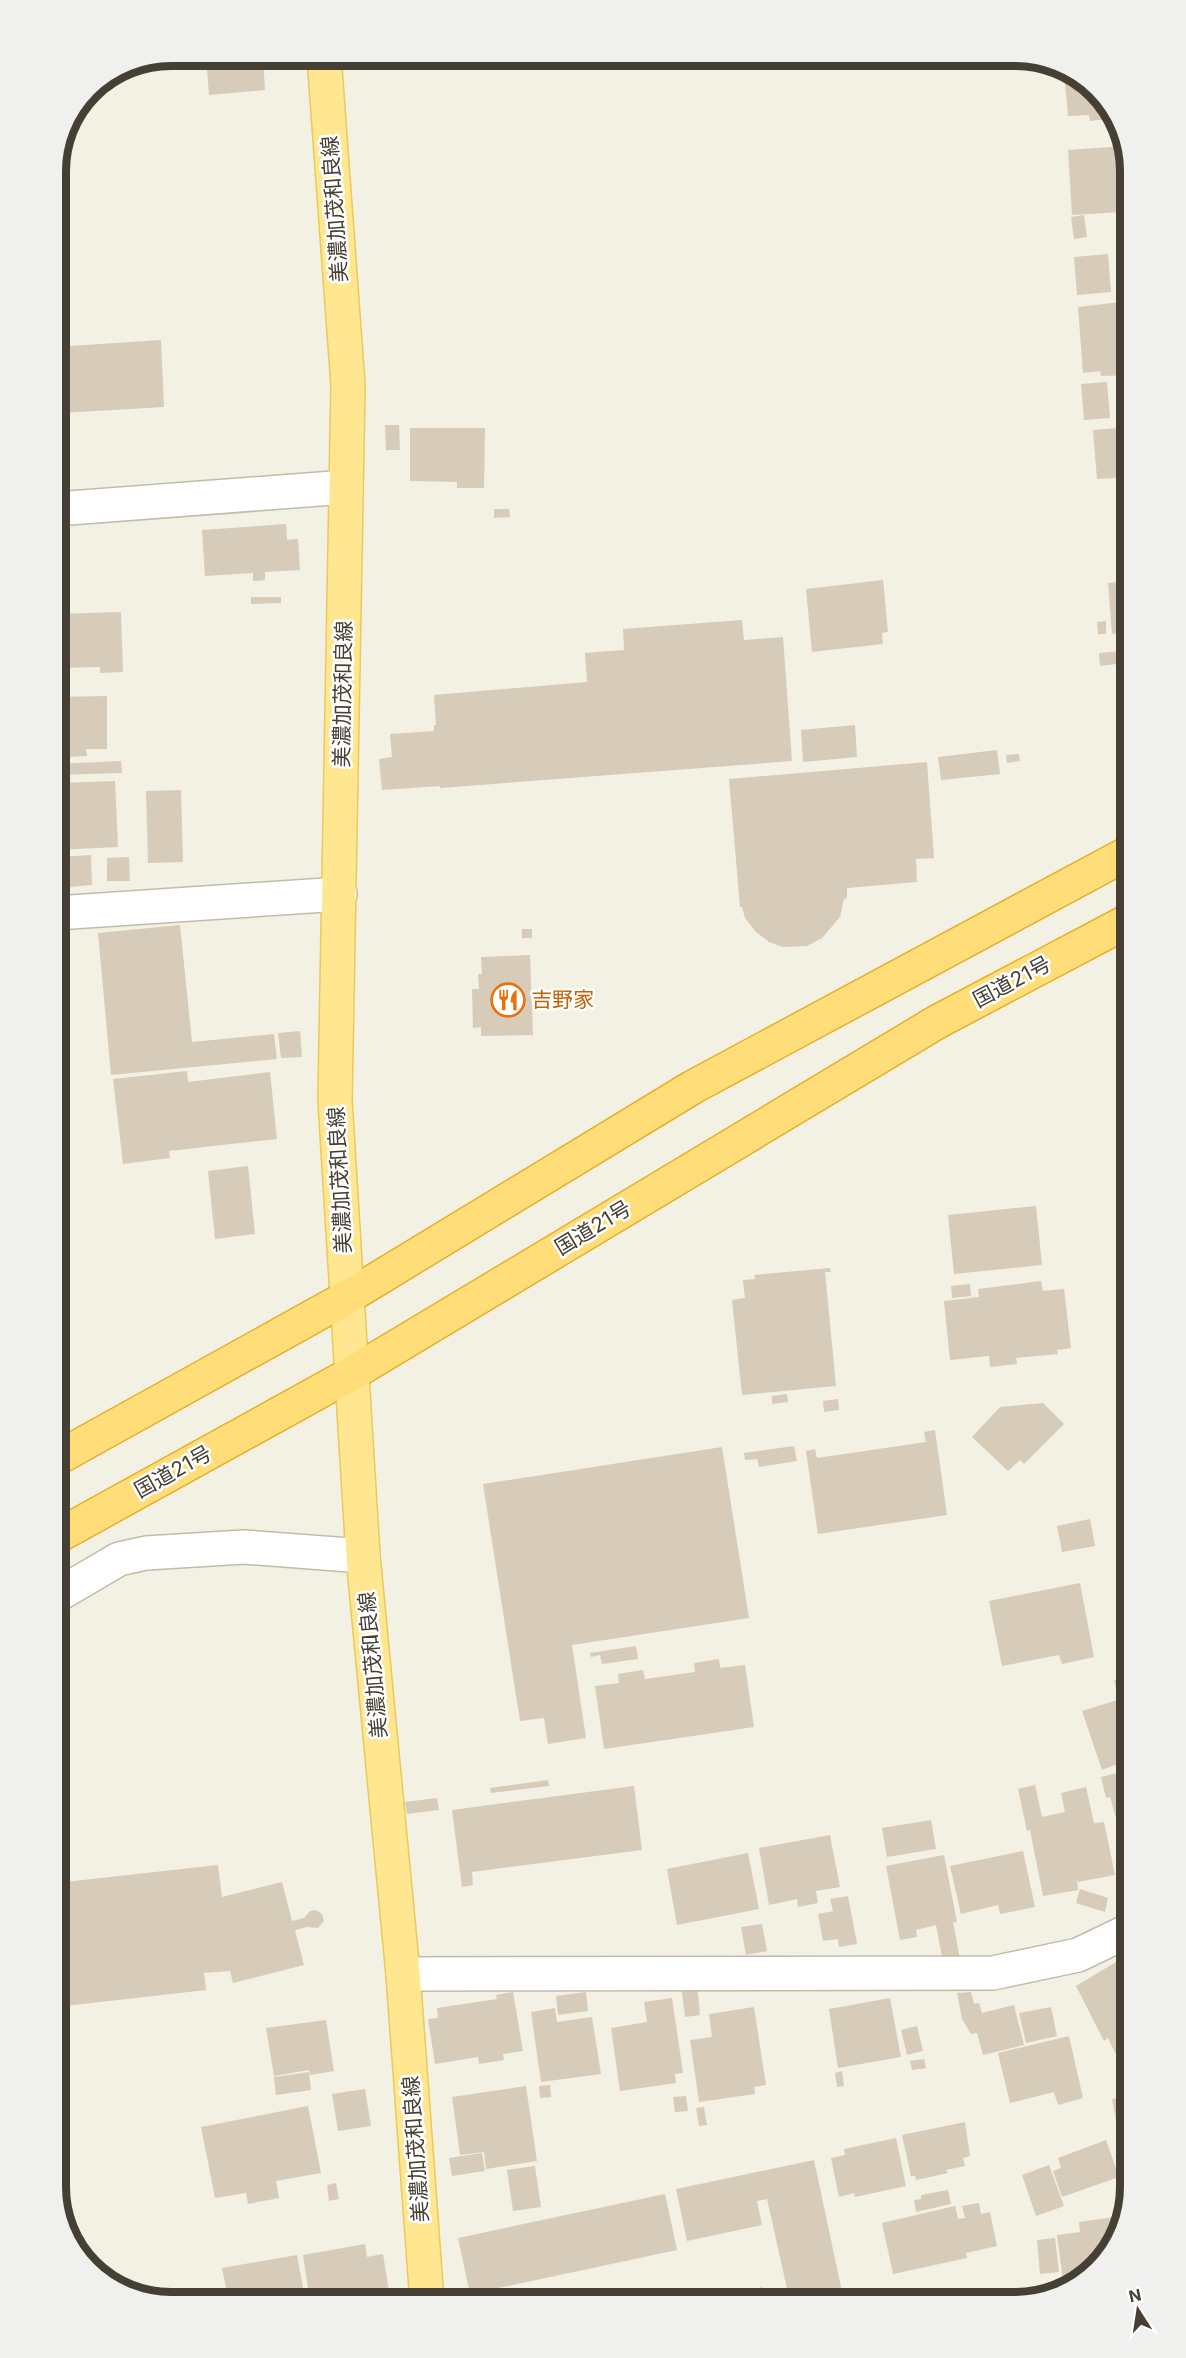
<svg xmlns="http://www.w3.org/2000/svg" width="1186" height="2358" font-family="Inter,'Noto Sans JP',sans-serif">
	<rect width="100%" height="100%" fill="#f3f0e4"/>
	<!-- building -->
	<path fill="#d6ccb9" d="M 206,56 L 263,56 L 265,90 L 209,95 Z
		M 1064,72 L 1085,79 L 1115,118 L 1090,121 L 1089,115 L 1068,116 Z
		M 1125,146 L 1130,171 L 1130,217 L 1120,218 L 1120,212 L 1072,215 L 1068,150 Z
		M 1084,215 L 1087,237 L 1074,239 L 1071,217 Z
		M 1108,254 L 1111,292 L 1077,295 L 1074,257 Z
		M 1130,301 L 1130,375 L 1101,376 L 1100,371 L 1083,373 L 1078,307 Z
		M 161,340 L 164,407 L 61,413 L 65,476 L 56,477 L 56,347 Z
		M 1107,382 L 1110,418 L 1084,420 L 1081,384 Z
		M 385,425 L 399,425 L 400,450 L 386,450 Z
		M 1130,427 L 1130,477 L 1097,479 L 1093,430 Z
		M 410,428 L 485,428 L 484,488 L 457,488 L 457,482 L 410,481 Z
		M 494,509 L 509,509 L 510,517 L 494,518 Z
		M 286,524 L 287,540 L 298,539 L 300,570 L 265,572 L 265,580 L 253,581 L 253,573 L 205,576 L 202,530 Z
		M 883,580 L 888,632 L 882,633 L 883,644 L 812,652 L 806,589 Z
		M 1130,581 L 1130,632 L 1112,634 L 1108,583 Z
		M 251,597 L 281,597 L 281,603 L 251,604 Z
		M 121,612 L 123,672 L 100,673 L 100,667 L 56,668 L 56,614 Z
		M 742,620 L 744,640 L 783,637 L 792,761 L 440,788 L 440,786 L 382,790 L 379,759 L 392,757 L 390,734 L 434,731 L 434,725 L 436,725 L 434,695 L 587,682 L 585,653 L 624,650 L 623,629 Z
		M 1106,621 L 1106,634 L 1098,634 L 1097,622 Z
		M 1122,651 L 1124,663 L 1100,666 L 1099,653 Z
		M 56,674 L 65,674 L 66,692 L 56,693 Z
		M 107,696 L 107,749 L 86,749 L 87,756 L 69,757 L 69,749 L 56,750 L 56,697 Z
		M 855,725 L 857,757 L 803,762 L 801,730 Z
		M 997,750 L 1000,774 L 941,780 L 938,757 Z
		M 1019,754 L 1020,761 L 1007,763 L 1006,755 Z
		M 121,761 L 122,773 L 56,775 L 56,764 Z
		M 927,762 L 934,858 L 916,859 L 917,882 L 847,888 L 847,898 L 844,899 L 840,917 L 822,938 L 807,946 L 783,947 L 769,942 L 756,932 L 745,918 L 742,907 L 740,907 L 729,779 Z
		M 115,781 L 118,847 L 56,850 L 56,783 Z
		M 181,790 L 183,862 L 148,863 L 146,791 Z
		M 91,855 L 92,885 L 59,888 L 57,857 Z
		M 129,857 L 130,881 L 107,881 L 107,858 Z
		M 180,925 L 192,1042 L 274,1034 L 277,1059 L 111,1075 L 98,933 Z
		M 522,929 L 532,929 L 532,938 L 522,938 Z
		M 530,955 L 533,1035 L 481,1036 L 481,1027 L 473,1028 L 472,989 L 479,989 L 478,974 L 482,974 L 481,957 Z
		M 300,1031 L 302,1057 L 281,1058 L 278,1033 Z
		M 187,1071 L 188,1082 L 270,1072 L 277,1139 L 169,1151 L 170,1158 L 123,1164 L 113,1079 Z
		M 248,1166 L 255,1234 L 215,1239 L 208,1171 Z
		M 1036,1206 L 1042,1265 L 954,1274 L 948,1215 Z
		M 830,1268 L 831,1272 L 825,1272 L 836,1386 L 742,1395 L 732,1300 L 745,1298 L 743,1280 L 755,1279 L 754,1275 Z
		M 1041,1281 L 1043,1291 L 1064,1289 L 1071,1348 L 1057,1350 L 1058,1354 L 1016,1358 L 1017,1364 L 990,1367 L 989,1356 L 950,1360 L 944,1301 L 979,1297 L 978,1289 Z
		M 970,1284 L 971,1296 L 952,1298 L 951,1286 Z
		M 787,1394 L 788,1402 L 772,1404 L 772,1396 Z
		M 838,1399 L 839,1410 L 824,1412 L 823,1401 Z
		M 1043,1403 L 1064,1424 L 1024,1464 L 1020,1460 L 1008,1471 L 972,1437 L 1000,1407 Z
		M 935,1430 L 947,1515 L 818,1534 L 806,1451 L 815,1449 L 817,1458 L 926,1442 L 924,1432 Z
		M 794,1446 L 797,1461 L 759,1467 L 757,1459 L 745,1460 L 744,1453 Z
		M 722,1447 L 749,1618 L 572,1645 L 586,1738 L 548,1744 L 544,1718 L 520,1721 L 483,1484 Z
		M 1090,1519 L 1095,1546 L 1062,1552 L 1057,1526 Z
		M 1080,1583 L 1094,1657 L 1062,1664 L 1059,1655 L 1002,1666 L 989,1601 Z
		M 1117,1599 L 1130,1599 L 1130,1651 L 1117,1651 Z
		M 636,1646 L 638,1659 L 602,1664 L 600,1655 L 591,1657 L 590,1653 Z
		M 719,1659 L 720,1668 L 745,1665 L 754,1727 L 604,1749 L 595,1686 L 619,1683 L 618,1674 L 643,1670 L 645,1679 L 695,1672 L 694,1663 Z
		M 1130,1675 L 1130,1688 L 1117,1692 L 1114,1680 Z
		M 1130,1696 L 1130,1744 L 1119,1748 L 1123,1762 L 1102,1770 L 1082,1711 Z
		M 1129,1770 L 1130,1776 L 1130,1844 L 1126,1831 L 1120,1832 L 1110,1797 L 1106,1798 L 1101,1777 Z
		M 548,1780 L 549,1786 L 491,1793 L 490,1788 Z
		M 1035,1785 L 1042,1817 L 1065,1812 L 1061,1793 L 1086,1787 L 1094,1823 L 1104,1822 L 1115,1875 L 1078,1882 L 1077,1879 L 1078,1890 L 1043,1896 L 1030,1830 L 1027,1831 L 1018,1789 Z
		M 634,1786 L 642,1850 L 472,1872 L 473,1885 L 462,1887 L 452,1810 Z
		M 437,1798 L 439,1810 L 407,1814 L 405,1802 Z
		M 931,1820 L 936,1849 L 887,1857 L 882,1828 Z
		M 830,1835 L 840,1887 L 816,1891 L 818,1903 L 798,1907 L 797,1899 L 769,1905 L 759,1848 Z
		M 1023,1851 L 1035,1907 L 1000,1914 L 998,1905 L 961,1914 L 950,1866 Z
		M 748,1853 L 759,1909 L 677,1925 L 667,1869 Z
		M 944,1855 L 957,1922 L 953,1922 L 960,1959 L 943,1962 L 936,1925 L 916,1930 L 917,1937 L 900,1940 L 886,1866 Z
		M 218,1865 L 222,1897 L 282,1882 L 292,1921 L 304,1918 L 310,1911 L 316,1910 L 322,1914 L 324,1921 L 318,1928 L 307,1927 L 295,1930 L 304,1965 L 233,1983 L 230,1971 L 204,1973 L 206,1990 L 56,2007 L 56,1883 Z
		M 1080,1889 L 1108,1898 L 1105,1912 L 1076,1903 Z
		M 848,1896 L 857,1944 L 839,1947 L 838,1939 L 823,1941 L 818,1914 L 833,1911 L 830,1899 Z
		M 762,1924 L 767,1951 L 746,1955 L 741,1927 Z
		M 1121,1959 L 1123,1963 L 1130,1959 L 1130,2045 L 1115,2053 L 1108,2038 L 1104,2041 L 1076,1986 Z
		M 697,1983 L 700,2015 L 685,2017 L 681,1985 Z
		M 513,1992 L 523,2051 L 503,2054 L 504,2060 L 479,2064 L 478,2057 L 435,2064 L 428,2019 L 438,2018 L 437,2008 L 497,1999 L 496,1995 Z
		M 586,1992 L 588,2011 L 558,2015 L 556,1996 Z
		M 971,1992 L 974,2004 L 979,2003 L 982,2013 L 1014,2005 L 1024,2045 L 983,2055 L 977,2033 L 971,2034 L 962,2019 L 957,1993 Z
		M 672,1998 L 683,2073 L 675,2074 L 676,2083 L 620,2091 L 611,2028 L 647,2022 L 644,2002 Z
		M 890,1998 L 901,2057 L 838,2068 L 829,2009 Z
		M 754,2007 L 766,2085 L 754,2087 L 755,2094 L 699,2102 L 690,2040 L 712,2037 L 709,2014 Z
		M 1051,2007 L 1057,2036 L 1026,2043 L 1019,2013 Z
		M 555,2008 L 557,2022 L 592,2017 L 601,2074 L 541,2082 L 531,2012 Z
		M 326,2020 L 334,2071 L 310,2075 L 309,2070 L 274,2076 L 266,2028 Z
		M 917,2026 L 923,2051 L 907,2055 L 901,2030 Z
		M 1069,2036 L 1083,2098 L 1058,2105 L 1054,2092 L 1010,2103 L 998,2053 Z
		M 924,2059 L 926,2068 L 912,2070 L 910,2061 Z
		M 842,2071 L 844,2086 L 837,2087 L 835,2073 Z
		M 309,2072 L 311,2090 L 276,2095 L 274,2077 Z
		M 550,2085 L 551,2097 L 540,2098 L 539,2086 Z
		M 526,2086 L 537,2161 L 486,2169 L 484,2152 L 460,2155 L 452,2097 Z
		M 365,2089 L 371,2126 L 338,2131 L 332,2094 Z
		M 1130,2095 L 1130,2150 L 1122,2152 L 1112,2099 Z
		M 686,2096 L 688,2111 L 675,2112 L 673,2097 Z
		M 308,2106 L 321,2173 L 276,2181 L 279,2198 L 248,2204 L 246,2193 L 215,2198 L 201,2127 Z
		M 704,2107 L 707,2125 L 699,2126 L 696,2108 Z
		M 965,2122 L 970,2156 L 963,2158 L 965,2166 L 946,2170 L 948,2173 L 916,2180 L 915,2176 L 911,2176 L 902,2135 Z
		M 896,2138 L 906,2186 L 855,2197 L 854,2193 L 839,2197 L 831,2158 L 845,2155 L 844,2149 Z
		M 1106,2140 L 1119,2177 L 1062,2197 L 1053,2171 L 1061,2168 L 1058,2158 Z
		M 482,2153 L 485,2171 L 452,2176 L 449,2158 Z
		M 814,2160 L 844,2301 L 790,2302 L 767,2199 L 757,2201 L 762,2225 L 687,2241 L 676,2189 Z
		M 1049,2165 L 1064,2206 L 1036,2216 L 1022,2175 Z
		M 535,2166 L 541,2207 L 513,2211 L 507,2170 Z
		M 336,2183 L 339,2199 L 329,2201 L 327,2185 Z
		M 1126,2188 L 1128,2196 L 1125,2203 L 1119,2205 L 1116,2190 Z
		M 948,2190 L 951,2204 L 916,2212 L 914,2200 L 921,2199 L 921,2195 Z
		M 665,2194 L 677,2250 L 470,2294 L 458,2238 Z
		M 979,2203 L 981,2214 L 990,2212 L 997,2246 L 966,2253 L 967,2258 L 893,2274 L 882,2223 L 955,2206 L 958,2219 L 965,2218 L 962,2206 Z
		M 1122,2216 L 1111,2251 L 1059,2294 L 1047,2296 L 1047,2290 L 1064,2288 L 1057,2235 L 1080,2232 L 1079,2222 Z
		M 1055,2238 L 1059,2272 L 1040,2274 L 1037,2240 Z
		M 365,2244 L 367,2257 L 383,2254 L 389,2291 L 372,2294 L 373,2300 L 357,2302 L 310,2302 L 303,2255 Z
		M 297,2255 L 305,2298 L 288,2302 L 229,2302 L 222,2268 Z
		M 762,2287 L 765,2302 L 753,2302 L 751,2290 Z"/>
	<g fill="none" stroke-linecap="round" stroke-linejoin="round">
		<defs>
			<path id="minor" d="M 56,509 L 346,487
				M 56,1596 L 119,1559 L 146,1553 L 244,1547 L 363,1556
				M 403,1974 L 993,1973 L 1078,1955 L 1130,1930"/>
			<path id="tertiary" d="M 56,913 L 340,894"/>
			<path id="primary" d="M 324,56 L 348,385 L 335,1100 L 363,1556 L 403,1974 L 427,2302"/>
			<path id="trunk" d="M 56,1459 L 346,1298 L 693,1087 L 1130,852
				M 56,1537 L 351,1374 L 937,1022 L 1130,920"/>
		</defs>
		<!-- minor casing -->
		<use href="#minor" stroke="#c2bba9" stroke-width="36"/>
		<!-- tertiary casing -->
		<use href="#tertiary" stroke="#c2bba9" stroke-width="36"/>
		<!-- primary casing -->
		<use href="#primary" stroke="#ebc95a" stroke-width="36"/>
		<!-- trunk casing -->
		<use href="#trunk" stroke="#e7af2a" stroke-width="36"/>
		<!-- minor -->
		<use href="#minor" stroke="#fff" stroke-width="33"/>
		<!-- tertiary -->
		<use href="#tertiary" stroke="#fff" stroke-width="33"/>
		<!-- primary -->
		<use href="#primary" stroke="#ffe791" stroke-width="33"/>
		<!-- trunk -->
		<use href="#trunk" stroke="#ffde7a" stroke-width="33"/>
	</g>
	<!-- icons -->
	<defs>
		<symbol id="restaurant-ring" viewBox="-11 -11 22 22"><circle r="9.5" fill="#fff" stroke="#e8710a" stroke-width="1.5"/><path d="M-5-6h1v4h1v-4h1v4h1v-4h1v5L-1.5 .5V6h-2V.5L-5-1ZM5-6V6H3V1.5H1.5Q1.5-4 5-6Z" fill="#e8710a"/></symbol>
	</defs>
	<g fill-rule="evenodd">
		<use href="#restaurant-ring" x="489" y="981" width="38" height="38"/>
	</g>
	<g text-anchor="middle" stroke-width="5" stroke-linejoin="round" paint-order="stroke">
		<!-- street labels -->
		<g font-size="21" fill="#464034" stroke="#fff">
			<text transform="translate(335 209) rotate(-94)" y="7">美濃加茂和良線</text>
			<text transform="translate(343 694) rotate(-89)" y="7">美濃加茂和良線</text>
			<text transform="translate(1012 982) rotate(-28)" y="7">国道21号</text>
			<text transform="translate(340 1180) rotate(-93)" y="7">美濃加茂和良線</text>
			<text transform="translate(593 1228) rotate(-31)" y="7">国道21号</text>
			<text transform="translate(173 1472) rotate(-29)" y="7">国道21号</text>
			<text transform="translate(373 1665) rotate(-95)" y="7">美濃加茂和良線</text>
			<text transform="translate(416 2149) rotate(-94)" y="7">美濃加茂和良線</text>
		</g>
		<!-- food labels -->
		<g font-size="21" fill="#c56008" stroke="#fff" text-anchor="start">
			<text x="531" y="1007">吉野家</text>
		</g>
	</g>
	<!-- crop -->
	<path d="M0 0H1186V2358H0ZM171 66H1015A105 105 0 0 1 1120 171V2187A105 105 0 0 1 1015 2292H171A105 105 0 0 1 66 2187V171A105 105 0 0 1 171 66Z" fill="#f0f0ef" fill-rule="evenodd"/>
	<path fill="none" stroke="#464034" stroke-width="8" d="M171 66H1015A105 105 0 0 1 1120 171V2187A105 105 0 0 1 1015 2292H171A105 105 0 0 1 66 2187V171A105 105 0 0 1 171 66Z"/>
	<!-- north arrow -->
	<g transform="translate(1138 2310) rotate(348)" stroke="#ffffff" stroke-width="4.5" paint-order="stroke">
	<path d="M0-4.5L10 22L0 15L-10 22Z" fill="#464034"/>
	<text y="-9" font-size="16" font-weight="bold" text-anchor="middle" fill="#464034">N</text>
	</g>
</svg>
